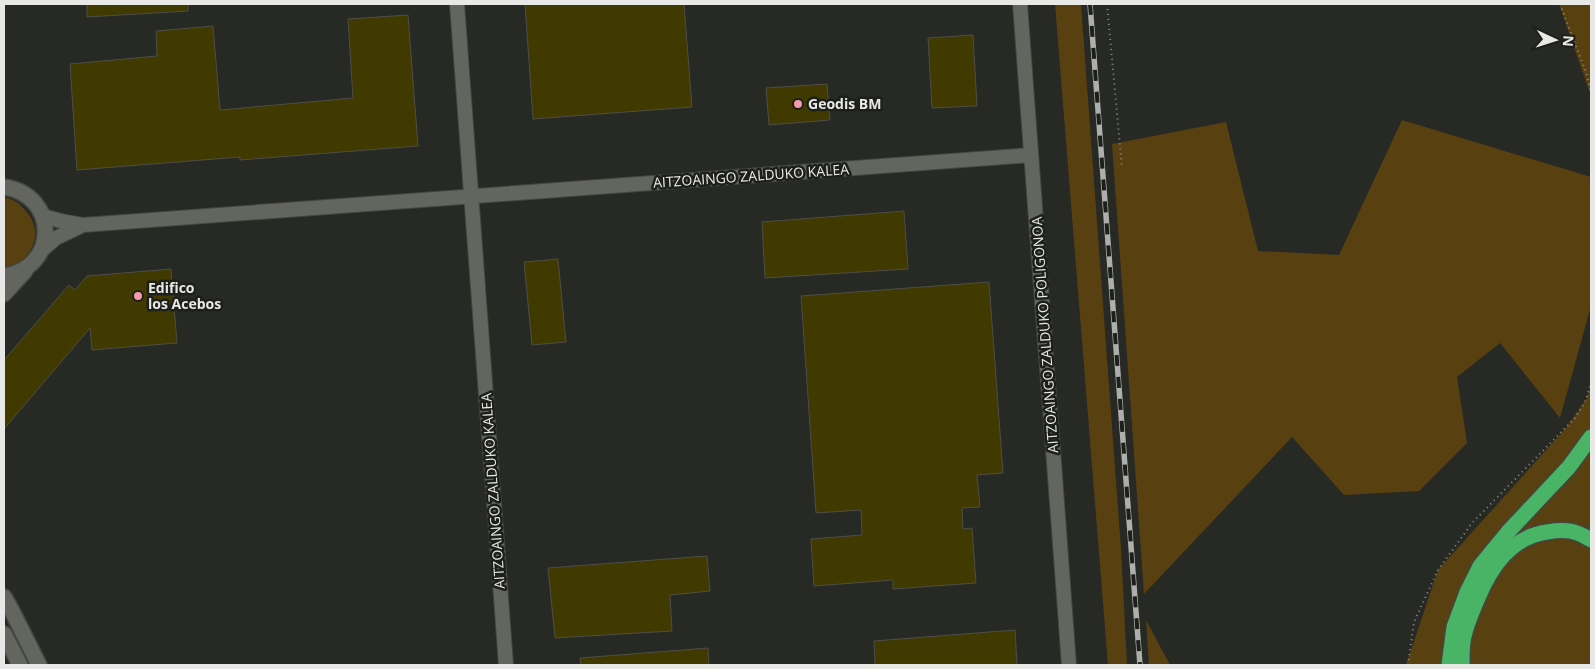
<svg xmlns="http://www.w3.org/2000/svg" width="1595" height="669" font-family="'Open Sans',sans-serif">
	<rect width="100%" height="100%" fill="#272924"/>
	<!-- green -->
	<path fill="#594011" d="M 1055,4 L 1081,4 L 1121,549 L 1127,665 L 1108,665 Z
		M 1559,4 L 1591,4 L 1591,96 Z
		M 1402,120 L 1591,177 L 1591,306 L 1560,418 L 1500,343 L 1457,377 L 1467,443 L 1419,491 L 1344,495 L 1292,437 L 1144,594 L 1112,144 L 1226,122 L 1258,251 L 1339,255 Z
		M 4,198 C 10,198 13,200 18,203 C 26,210 33,218 35,229 C 38,247 21,267 4,268 Z
		M 1591,386 L 1591,665 L 1406,665 L 1438,570 L 1566,428 L 1586,400 Z
		M 1146,620 L 1170,665 L 1149,665 Z"/>
	<!-- building -->
	<path fill="#413a00" stroke="#4e4d47" d="M 87,4 L 188,4 L 188,11 L 87,17 Z
		M 525,4 L 684,4 L 692,107 L 533,119 Z
		M 408,15 L 418,146 L 240,160 L 240,157 L 77,170 L 70,64 L 157,56 L 156,31 L 213,26 L 220,110 L 353,98 L 348,19 Z
		M 973,35 L 977,106 L 932,108 L 928,38 Z
		M 827,84 L 830,120 L 769,125 L 766,88 Z
		M 904,211 L 908,269 L 765,278 L 762,222 Z
		M 558,259 L 566,342 L 532,345 L 524,262 Z
		M 171,269 L 177,343 L 92,350 L 90,328 L 4,429 L 4,360 L 69,285 L 75,290 L 87,276 Z
		M 989,282 L 1003,473 L 977,475 L 980,507 L 962,508 L 963,529 L 972,528 L 976,583 L 893,589 L 893,580 L 814,586 L 811,539 L 862,535 L 861,510 L 816,513 L 801,296 Z
		M 707,556 L 710,591 L 670,595 L 672,631 L 555,638 L 548,568 Z
		M 1015,630 L 1017,665 L 875,665 L 874,641 Z
		M 708,648 L 709,665 L 581,665 L 580,658 Z"/>
	<g fill="none" stroke-linecap="round" stroke-linejoin="round">
		<defs>
			<path id="minor" d="M 457,4 L 506,665
				M 1020,4 L 1069,665
				M 43,216 L 61,221 L 83,225 L 1031,155
				M 42,250 L 56,238 L 83,225"/>
			<path id="tertiary" d="M 4,187 C 59,195 59,268 4,276
				M 4,294 L 25,271
				M 4,597 L 12,611 L 39,665
				M 4,634 L 20,665"/>
			<path id="motorway" d="M 1449,665 L 1454,627 L 1467,592 L 1480,566 L 1508,532 L 1569,467 L 1591,437
				M 1462,665 C 1462,658 1462,649 1463,642 C 1465,627 1472,612 1478,598 C 1491,567 1511,537 1547,532 C 1566,529 1575,530 1591,540"/>
		</defs>
		<!-- minor casing -->
		<use href="#minor" stroke="#444641" stroke-width="16"/>
		<!-- tertiary casing -->
		<use href="#tertiary" stroke="#444641" stroke-width="18"/>
		<!-- motorway casing -->
		<use href="#motorway" stroke="#444641" stroke-width="18"/>
		<!-- path -->
		<path stroke="#8d8e8a" stroke-width="2" stroke-dasharray="1 4" stroke-linecap="butt" d="M 1107,4 L 1122,168
			M 1560,4 L 1587,75 L 1591,93
			M 1408,665 L 1414,622 L 1438,570 L 1472,523 L 1575,418 L 1586,400 L 1591,383"/>
		<!-- minor -->
		<use href="#minor" stroke="#63665f" stroke-width="14"/>
		<!-- tertiary -->
		<use href="#tertiary" stroke="#63665f" stroke-width="15"/>
		<!-- motorway -->
		<use href="#motorway" stroke="#49b465" stroke-width="15"/>
		<defs>
			<path id="rail" d="M 1090,4 L 1140,665"/>
		</defs>
		<!-- rail casing -->
		<use href="#rail" stroke="#aeafac" stroke-width="5.5"/>
		<!-- rail -->
		<use href="#rail" stroke="#1d1f1a" stroke-width="4" stroke-dasharray="11" stroke-linecap="butt"/>
	</g>
	<!-- markers -->
	<g fill="#f39aab" stroke="#1d1f1a" stroke-width="2">
		<circle cx="798" cy="104" r="5"/>
		<circle cx="138" cy="296" r="5"/>
	</g>
	<g text-anchor="middle" stroke-width="5" stroke-linejoin="round" paint-order="stroke">
		<!-- poi labels -->
		<g font-size="14" font-weight="bold" fill="#e8e9e6" stroke="#1d1f1a" text-anchor="start">
			<text x="808" y="109">Geodis BM</text>
			<text x="148" y="293">Edifico<tspan x="148" dy="16">los Acebos</tspan></text>
		</g>
		<!-- street labels -->
		<g font-size="14" fill="#e8e9e6" stroke="#1d1f1a">
			<text transform="translate(751 176) rotate(-4)" y="5">AITZOAINGO ZALDUKO KALEA</text>
			<text transform="translate(1045 335) rotate(-94)" y="5">AITZOAINGO ZALDUKO POLIGONOA</text>
			<text transform="translate(493 491) rotate(-94)" y="5">AITZOAINGO ZALDUKO KALEA</text>
		</g>
	</g>
	<!-- border -->
	<rect width="1595" height="669" fill="none" stroke="#e8e9e6" stroke-width="10"/>
	<!-- north arrow -->
	<g transform="translate(1555 40) rotate(94)" stroke="#1d1f1a" stroke-width="4" paint-order="stroke">
	<path d="M0-4L9 19L0 12L-9 19Z" fill="#e8e9e6"/>
	<text y="-8" font-size="14" font-weight="bold" text-anchor="middle" fill="#e8e9e6">N</text>
	</g>
</svg>
